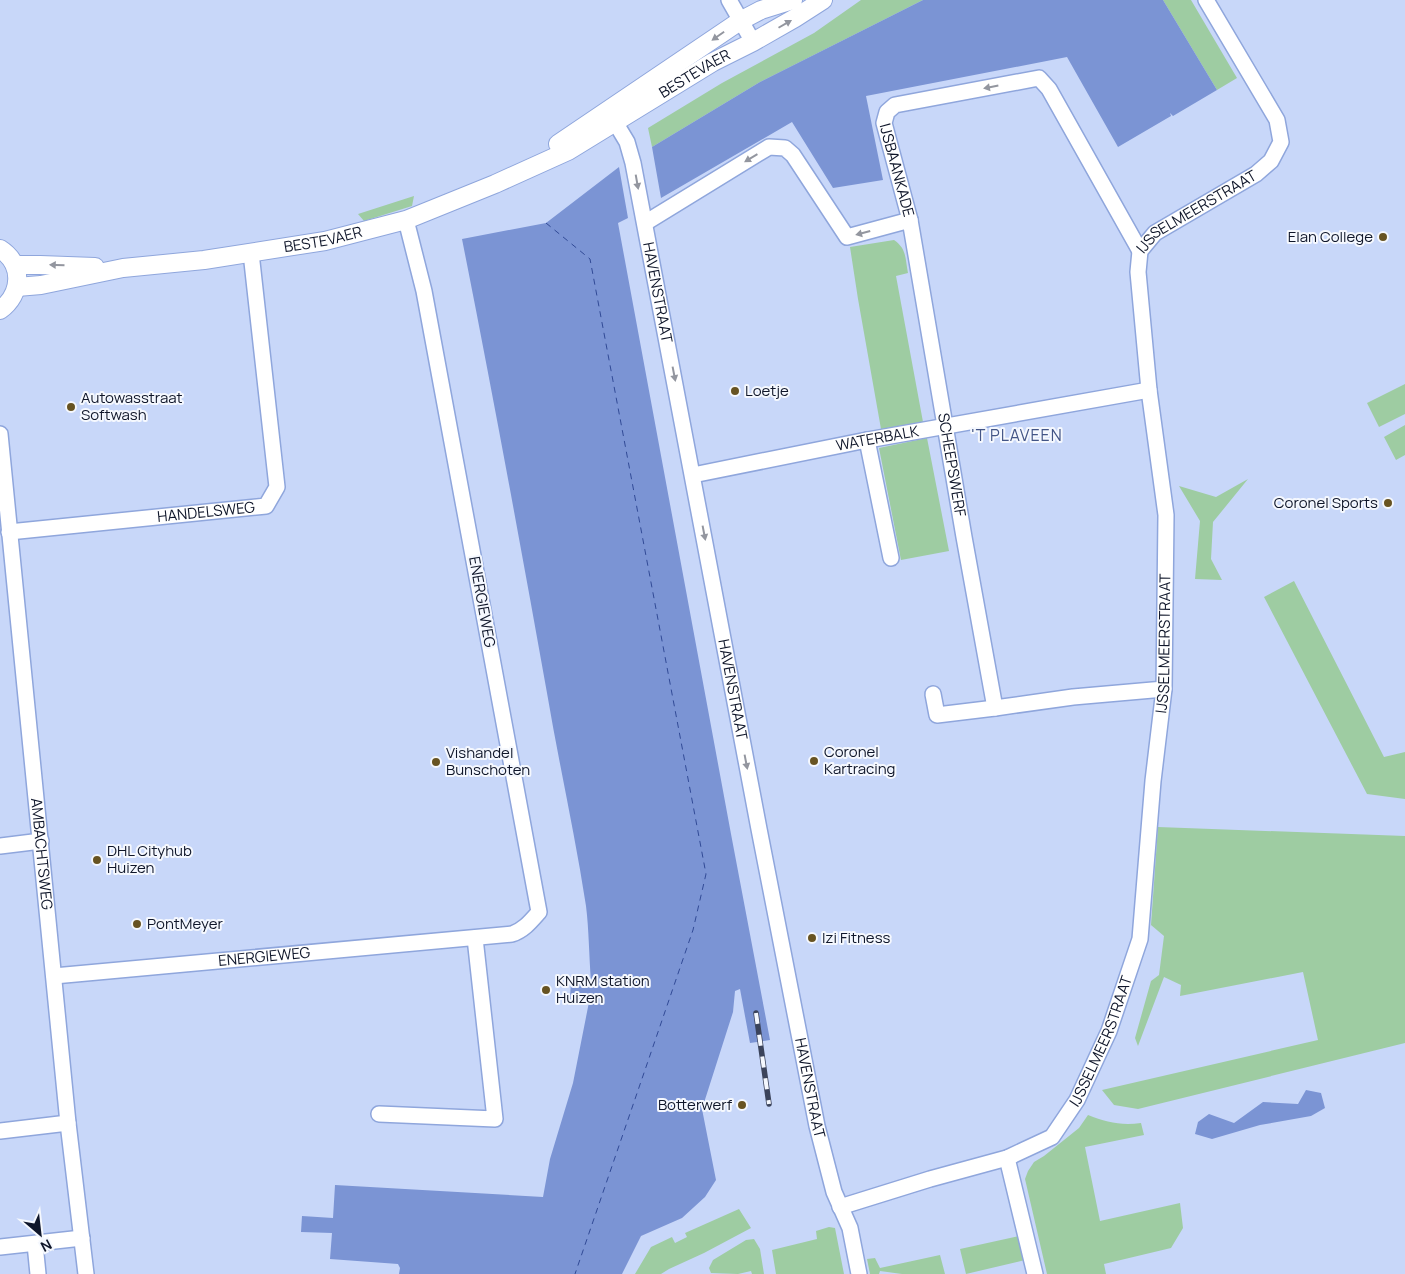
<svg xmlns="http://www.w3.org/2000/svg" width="1405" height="1274" font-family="Manrope,sans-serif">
	<rect width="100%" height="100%" fill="#c8d7f9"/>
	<!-- green -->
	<path fill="#9ecca2" d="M 861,0 L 923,0 L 760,82 L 652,147 L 648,128 L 722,83 L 814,33 Z
		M 1163,0 L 1191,0 L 1237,78 L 1217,90 Z
		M 414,196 L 412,206 L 364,221 L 358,214 Z
		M 894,240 C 907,249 905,258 908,273 L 896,276 L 923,422 L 881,429 L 858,299 L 850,247 Z
		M 1405,384 L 1405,414 L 1379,427 L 1367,403 Z
		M 1405,425 L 1405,455 L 1396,460 L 1384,437 Z
		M 927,438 L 949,551 L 901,560 L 879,448 Z
		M 1248,479 L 1213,522 L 1211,559 L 1222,580 L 1195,579 L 1200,521 L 1179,486 L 1216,497 Z
		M 1294,581 L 1384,757 L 1405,752 L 1405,799 L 1367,794 L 1264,597 Z
		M 1158,827 L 1405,836 L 1405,1043 L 1138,1109 L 1114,1105 L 1102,1090 L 1318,1040 L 1303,972 L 1180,996 L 1181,985 L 1164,977 L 1138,1046 L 1135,1038 L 1151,981 L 1159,975 L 1164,936 L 1151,925 Z
		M 1088,1115 C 1106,1122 1121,1126 1141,1123 L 1144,1135 L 1085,1147 L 1100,1221 L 1180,1203 L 1183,1228 L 1171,1248 L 1104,1264 L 1106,1274 L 1047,1274 L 1025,1179 L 1028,1171 L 1034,1162 L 1044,1156 L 1079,1128 Z
		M 739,1209 L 751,1228 L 704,1253 L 669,1269 L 661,1274 L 635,1274 L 651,1247 L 672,1237 L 675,1243 L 687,1237 L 685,1233 Z
		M 829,1227 L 835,1228 L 844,1274 L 776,1274 L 772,1250 L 817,1239 L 816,1231 Z
		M 1019,1236 L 1025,1260 L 966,1274 L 960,1249 Z
		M 754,1239 L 760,1249 L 764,1274 L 752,1274 L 751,1271 L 738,1274 L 711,1273 L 709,1268 L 713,1260 L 746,1240 Z
		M 940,1255 L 945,1274 L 902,1274 L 880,1271 L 879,1274 L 870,1274 L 867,1259 L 875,1258 L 880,1268 Z"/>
	<!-- water -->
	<path fill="#7b94d4" d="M 923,0 L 1163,0 L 1217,90 L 1173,116 L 1170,113 L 1171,116 L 1118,147 L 1067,57 L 866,96 L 883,180 L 833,188 L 792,122 L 661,198 L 652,147 L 760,82 Z
		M 619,167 L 628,218 L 618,223 L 731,834 L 770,1040 L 750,1043 L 740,989 L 735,991 L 733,1012 L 702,1109 L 716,1180 L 705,1197 L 682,1218 L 641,1236 L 622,1274 L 399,1274 L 400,1268 L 398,1264 L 330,1259 L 332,1233 L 301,1232 L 302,1216 L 333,1218 L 335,1185 L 543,1197 L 550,1159 L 573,1083 L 589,1002 L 570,999 L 571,980 L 591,981 C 589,956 589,930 586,906 C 575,834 559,764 547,693 C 520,542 492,390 462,239 L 546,223 Z
		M 1306,1090 L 1321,1093 L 1325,1108 L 1311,1116 L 1260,1125 L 1212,1139 L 1195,1134 L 1198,1122 L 1209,1114 L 1234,1123 L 1263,1102 L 1298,1104 Z"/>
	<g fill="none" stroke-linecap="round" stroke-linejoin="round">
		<!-- ferry -->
		<path stroke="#314a96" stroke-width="1" stroke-dasharray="6 5" stroke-linecap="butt" d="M 546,223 L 590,259 L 706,874 L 693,930 L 575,1274"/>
		<defs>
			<g id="minor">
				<path d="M 729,0 L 753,42"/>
				<path id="s1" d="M 616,111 L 615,122 L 627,142 L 633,163 L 759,829 L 817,1126 L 834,1192 L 850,1228 L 859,1274"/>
				<path d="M 645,223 L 769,147 L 785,148 L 793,155 L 847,237 L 910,220"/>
				<path id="s2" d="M 1140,251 L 1049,89 L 1039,78 L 895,105 L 887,112 L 884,123 L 910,220 L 964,537 L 995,708 L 1073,697 L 1164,689"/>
				<path id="s3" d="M 0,434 L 68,1123 L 86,1274"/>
				<path d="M 867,440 L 891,558"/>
				<path id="s4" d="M 693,475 L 862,441 L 1149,390"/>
				<path id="s5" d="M 9,532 L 266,506 L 277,487 L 251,253"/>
				<path d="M 933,694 L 937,715 L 995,708"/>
				<path d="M 0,846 L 41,841"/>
				<path id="s6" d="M 54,976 L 512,934 C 524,930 531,921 539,912 L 424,291 L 406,220"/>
				<path d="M 379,1114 L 495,1119 L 475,938"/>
				<path d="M 0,1131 L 68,1123"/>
				<path d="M 1007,1158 L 1035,1274"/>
				<path id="s7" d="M 840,1207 L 930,1179 L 1007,1158 L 1052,1137 L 1077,1100 L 1109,1031 L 1140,939 L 1153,781 L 1164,689 L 1166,515 L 1149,390 L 1138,272 L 1140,251 L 1155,233 L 1256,174 L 1271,161 L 1281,142 L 1277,120 L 1206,0"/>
				<path d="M 35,1244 L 38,1274"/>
				<path d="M 0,1247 L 82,1238"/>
			</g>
			<g id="tertiary">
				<path d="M 558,144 L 740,21 L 761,10 L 793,0"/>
				<path d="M 0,249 C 24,264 22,294 0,310"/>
				<path d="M 15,265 L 40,265 L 95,267"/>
				<path id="s8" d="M 17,287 L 41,285 L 123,268 L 204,260 L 325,241 L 406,220 L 495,184 L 568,151 L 713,62 L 753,42 L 795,18 L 823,0"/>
			</g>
		</defs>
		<!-- minor casing -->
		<use href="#minor" stroke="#8fa6dc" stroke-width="18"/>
		<!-- tertiary casing -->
		<use href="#tertiary" stroke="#8fa6dc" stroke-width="20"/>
		<!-- minor -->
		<use href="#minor" stroke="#fff" stroke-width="15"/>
		<!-- tertiary -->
		<use href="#tertiary" stroke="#fff" stroke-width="18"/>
		<defs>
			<path id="rail" d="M 756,1013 L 769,1104"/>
		</defs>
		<!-- rail casing -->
		<use href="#rail" stroke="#3b435b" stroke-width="5.5"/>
		<!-- rail -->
		<use href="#rail" stroke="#f5f8fe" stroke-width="4" stroke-dasharray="11" stroke-linecap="butt"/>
	</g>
	<!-- one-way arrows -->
	<defs><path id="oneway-solid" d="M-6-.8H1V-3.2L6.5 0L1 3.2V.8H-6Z" transform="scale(1.25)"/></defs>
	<g fill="#93969f">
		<use href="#oneway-solid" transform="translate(785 24) rotate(-30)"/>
		<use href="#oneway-solid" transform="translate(718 36) rotate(145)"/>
		<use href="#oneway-solid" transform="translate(991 87) rotate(169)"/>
		<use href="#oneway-solid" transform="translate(751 158) rotate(149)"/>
		<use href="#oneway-solid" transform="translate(637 182) rotate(80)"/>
		<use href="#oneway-solid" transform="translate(863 233) rotate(165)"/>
		<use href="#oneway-solid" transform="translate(57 265) rotate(-178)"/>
		<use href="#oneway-solid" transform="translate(674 374) rotate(79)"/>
		<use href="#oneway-solid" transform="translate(704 533) rotate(79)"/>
		<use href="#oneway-solid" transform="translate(746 762) rotate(79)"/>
	</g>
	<!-- markers -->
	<g fill="#675322" stroke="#f5f8fe" stroke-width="2">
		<circle cx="1383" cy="237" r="5"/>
		<circle cx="735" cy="391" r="5"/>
		<circle cx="71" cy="407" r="5"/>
		<circle cx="1388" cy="503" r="5"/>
		<circle cx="814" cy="761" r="5"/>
		<circle cx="436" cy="762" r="5"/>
		<circle cx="97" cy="860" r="5"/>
		<circle cx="137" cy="924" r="5"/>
		<circle cx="812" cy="938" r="5"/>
		<circle cx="546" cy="990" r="5"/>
		<circle cx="742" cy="1105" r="5"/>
	</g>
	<g text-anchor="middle" stroke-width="4" stroke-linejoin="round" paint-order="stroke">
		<!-- street labels -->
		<g font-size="15" fill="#0f162a" stroke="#f5f8fe">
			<text dy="5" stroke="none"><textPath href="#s8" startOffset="720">BESTEVAER</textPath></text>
			<text dy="5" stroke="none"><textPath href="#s2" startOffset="418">IJSBAANKADE</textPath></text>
			<text dy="5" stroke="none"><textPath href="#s7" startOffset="1202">IJSSELMEERSTRAAT</textPath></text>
			<text dy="5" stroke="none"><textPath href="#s8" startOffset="310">BESTEVAER</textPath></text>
			<text dy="5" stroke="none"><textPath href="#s1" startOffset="188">HAVENSTRAAT</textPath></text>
			<text dy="5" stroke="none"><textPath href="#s4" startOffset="188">WATERBALK</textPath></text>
			<text dy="5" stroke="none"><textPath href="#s2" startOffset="718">SCHEEPSWERF</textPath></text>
			<text dy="5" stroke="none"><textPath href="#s5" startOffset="198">HANDELSWEG</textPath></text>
			<text transform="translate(482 602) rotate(80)" y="5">ENERGIEWEG</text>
			<text dy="5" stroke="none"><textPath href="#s7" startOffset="738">IJSSELMEERSTRAAT</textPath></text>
			<text dy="5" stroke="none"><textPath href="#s1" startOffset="592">HAVENSTRAAT</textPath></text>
			<text dy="5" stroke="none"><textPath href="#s3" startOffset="422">AMBACHTSWEG</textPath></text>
			<text dy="5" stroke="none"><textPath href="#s6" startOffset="211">ENERGIEWEG</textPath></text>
			<text dy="5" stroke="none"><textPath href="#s7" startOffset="332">IJSSELMEERSTRAAT</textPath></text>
			<text dy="5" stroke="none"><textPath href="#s1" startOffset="998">HAVENSTRAAT</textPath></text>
		</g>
		<!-- poi labels -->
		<g font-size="15" fill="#0f162a" stroke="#f5f8fe" text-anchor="start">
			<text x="1373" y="242" text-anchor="end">Elan College</text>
			<text x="745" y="396">Loetje</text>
			<text x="81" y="403">Autowasstraat<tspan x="81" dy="17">Softwash</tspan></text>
			<text x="1378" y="508" text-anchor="end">Coronel Sports</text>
			<text x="824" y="757">Coronel<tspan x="824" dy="17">Kartracing</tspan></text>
			<text x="446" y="758">Vishandel<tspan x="446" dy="17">Bunschoten</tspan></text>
			<text x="107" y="856">DHL Cityhub<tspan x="107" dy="17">Huizen</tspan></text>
			<text x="147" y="929">PontMeyer</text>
			<text x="822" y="943">Izi Fitness</text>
			<text x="556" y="986">KNRM station<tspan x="556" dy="17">Huizen</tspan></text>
			<text x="732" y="1110" text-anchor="end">Botterwerf</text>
		</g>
		<!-- neighbourhood labels -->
		<g font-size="16" letter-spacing="1" fill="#435586" stroke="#f5f8fe">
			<text x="1017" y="441">'T PLAVEEN</text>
		</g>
	</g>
	<!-- north arrow -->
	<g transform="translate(40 1234) rotate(152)" stroke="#f5f8fe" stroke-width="4" paint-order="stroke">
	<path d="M0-4L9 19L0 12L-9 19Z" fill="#0f162a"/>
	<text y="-8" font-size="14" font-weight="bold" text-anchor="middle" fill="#0f162a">N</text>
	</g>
</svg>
